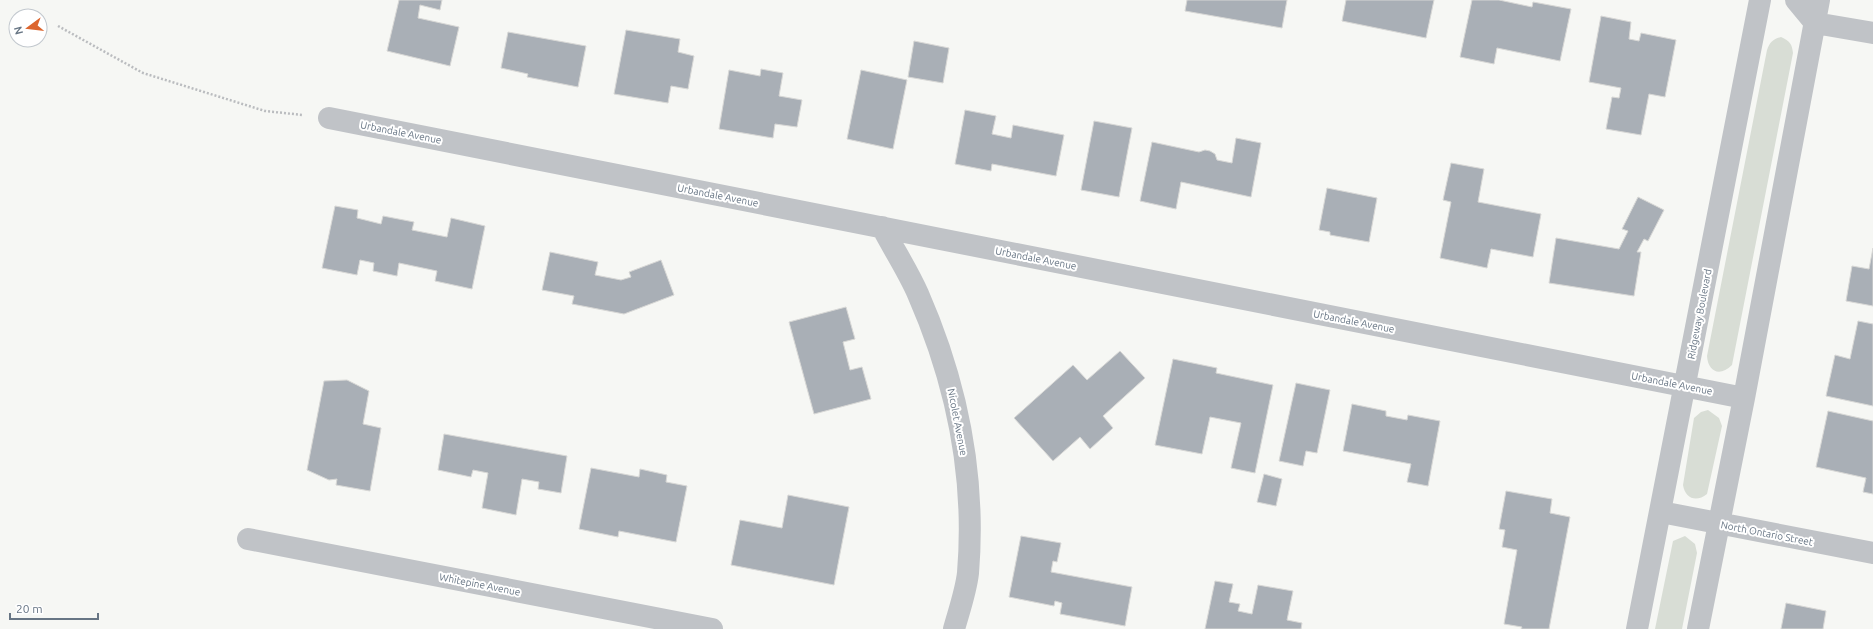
<svg xmlns="http://www.w3.org/2000/svg" width="1873" height="629" font-family="Ubuntu,sans-serif">
	<rect width="100%" height="100%" fill="#f6f7f4"/>
	<!-- green -->
	<path fill="#d8ddd5" d="M 1781,37 C 1790,41 1792,44 1793,53 L 1732,365 C 1720,377 1708,372 1707,356 L 1767,50 C 1770,42 1773,39 1781,37 Z
		M 1708,410 L 1719,418 L 1722,426 L 1707,494 C 1696,503 1685,498 1683,485 L 1694,418 L 1701,412 Z
		M 1685,536 L 1695,544 L 1697,553 L 1682,629 L 1655,629 L 1673,541 Z"/>
	<!-- building -->
	<path fill="#a9afb6" stroke="#d8d8d6" d="M 399,0 L 442,0 L 440,10 L 420,5 L 418,18 L 459,27 L 450,66 L 387,51 Z
		M 1187,0 L 1287,0 L 1282,28 L 1185,11 Z
		M 1346,0 L 1434,0 L 1426,38 L 1342,21 Z
		M 1472,0 L 1499,0 L 1532,7 L 1533,2 L 1571,9 L 1560,61 L 1497,48 L 1494,64 L 1460,57 Z
		M 1601,16 L 1631,22 L 1629,39 L 1639,41 L 1641,33 L 1676,40 L 1665,97 L 1649,94 L 1641,135 L 1606,129 L 1612,97 L 1619,98 L 1621,88 L 1589,82 Z
		M 626,30 L 680,39 L 678,52 L 694,56 L 688,89 L 671,86 L 668,103 L 614,94 Z
		M 508,32 L 586,46 L 578,87 L 527,77 L 528,74 L 501,68 Z
		M 914,41 L 949,48 L 943,83 L 908,77 Z
		M 761,69 L 783,73 L 779,96 L 802,100 L 797,127 L 775,124 L 773,138 L 719,129 L 729,70 L 760,76 Z
		M 861,70 L 907,80 L 893,149 L 847,139 Z
		M 965,110 L 996,116 L 992,134 L 1011,138 L 1013,125 L 1064,135 L 1056,176 L 992,164 L 991,171 L 955,164 Z
		M 1094,121 L 1132,128 L 1119,197 L 1081,190 Z
		M 1236,138 L 1261,143 L 1251,197 L 1181,182 L 1176,209 L 1140,201 L 1152,142 L 1199,152 L 1205,150 L 1210,151 L 1215,154 L 1217,160 L 1232,163 Z
		M 1451,163 L 1484,169 L 1478,202 L 1541,214 L 1533,257 L 1491,249 L 1487,268 L 1440,258 L 1451,202 L 1443,200 Z
		M 1327,188 L 1377,198 L 1369,242 L 1330,235 L 1330,232 L 1319,230 Z
		M 1638,197 L 1664,210 L 1648,241 L 1644,239 L 1637,252 L 1641,252 L 1634,296 L 1549,283 L 1556,238 L 1619,249 L 1628,231 L 1622,229 Z
		M 335,206 L 358,210 L 357,218 L 381,224 L 383,216 L 414,222 L 412,230 L 447,237 L 451,218 L 485,226 L 472,289 L 435,281 L 437,271 L 399,263 L 397,276 L 373,271 L 374,263 L 360,260 L 357,275 L 322,268 Z
		M 1873,248 L 1873,306 L 1846,301 L 1852,266 L 1869,269 Z
		M 550,252 L 598,262 L 595,275 L 621,280 L 631,277 L 629,272 L 661,260 L 674,295 L 624,314 L 572,304 L 574,296 L 542,290 Z
		M 846,307 L 855,339 L 843,342 L 850,370 L 862,367 L 871,399 L 814,414 L 789,322 Z
		M 1858,321 L 1873,324 L 1873,406 L 1826,396 L 1835,355 L 1850,359 Z
		M 1120,351 L 1145,378 L 1103,416 L 1113,428 L 1090,449 L 1080,437 L 1053,461 L 1014,418 L 1073,365 L 1087,380 Z
		M 1173,359 L 1217,368 L 1216,373 L 1273,385 L 1255,473 L 1231,468 L 1241,423 L 1210,417 L 1202,454 L 1155,445 Z
		M 347,380 L 369,391 L 363,424 L 381,428 L 370,491 L 336,485 L 337,479 L 329,480 L 307,470 L 324,381 Z
		M 1296,383 L 1330,390 L 1317,453 L 1306,451 L 1303,466 L 1279,461 Z
		M 1352,404 L 1386,411 L 1386,416 L 1407,420 L 1408,415 L 1440,421 L 1428,486 L 1407,482 L 1411,464 L 1343,451 Z
		M 1828,411 L 1873,421 L 1873,494 L 1863,492 L 1866,478 L 1816,467 Z
		M 444,434 L 567,456 L 561,493 L 538,489 L 539,482 L 522,479 L 516,515 L 482,508 L 488,473 L 473,470 L 471,477 L 438,470 Z
		M 591,468 L 639,477 L 640,469 L 667,475 L 666,482 L 687,486 L 676,542 L 619,531 L 618,537 L 579,529 Z
		M 1264,474 L 1282,479 L 1276,506 L 1257,502 Z
		M 1506,491 L 1552,499 L 1550,513 L 1570,517 L 1549,629 L 1521,629 L 1522,627 L 1504,624 L 1517,550 L 1502,547 L 1505,530 L 1499,529 Z
		M 788,495 L 849,507 L 834,585 L 731,565 L 740,520 L 782,528 Z
		M 1021,536 L 1061,543 L 1057,562 L 1053,561 L 1051,572 L 1132,587 L 1125,626 L 1060,614 L 1062,603 L 1055,601 L 1054,606 L 1009,597 Z
		M 1215,581 L 1233,584 L 1229,602 L 1240,604 L 1238,611 L 1252,614 L 1258,585 L 1293,591 L 1287,620 L 1302,623 L 1301,629 L 1205,629 Z
		M 1786,603 L 1826,611 L 1823,629 L 1781,629 Z"/>
	<g fill="none" stroke-linecap="round" stroke-linejoin="round">
		<!-- path -->
		<path stroke="#babcbf" stroke-width="2.5" stroke-dasharray="2 2" stroke-linecap="butt" d="M 58,26 L 143,73 L 265,111 L 303,115"/>
		<!-- minor -->
		<path stroke="#c0c3c7" stroke-width="22" d="M 1796,0 L 1815,23 L 1873,33
			M 329,118 L 1744,398
			M 882,227 C 894,250 908,271 918,294 C 957,383 976,476 968,573 C 966,591 959,611 954,629
			M 1661,512 L 1873,553
			M 248,539 L 712,629
			M 1637,629 L 1760,0
			M 1698,629 L 1744,398 L 1819,0"/>
	</g>
	<g text-anchor="middle" stroke-width="4" stroke-linejoin="round" paint-order="stroke">
		<!-- street labels -->
		<g font-size="10" fill="#677584" stroke="#fff">
			<text transform="translate(401 132) rotate(11)" y="4">Urbandale Avenue</text>
			<text transform="translate(718 195) rotate(11)" y="4">Urbandale Avenue</text>
			<text transform="translate(1036 258) rotate(11)" y="4">Urbandale Avenue</text>
			<text transform="translate(1699 314) rotate(-79)" y="4">Ridgeway Boulevard</text>
			<text transform="translate(1354 321) rotate(11)" y="4">Urbandale Avenue</text>
			<text transform="translate(1672 383) rotate(11)" y="4">Urbandale Avenue</text>
			<text transform="translate(958 422) rotate(79)" y="4">Nicolet Avenue</text>
			<text transform="translate(1767 533) rotate(11)" y="4">North Ontario Street</text>
			<text transform="translate(480 584) rotate(11)" y="4">Whitepine Avenue</text>
		</g>
	</g>
	<!-- north arrow -->
	<g transform="translate(28 28) rotate(255)"><circle r="19" fill="#ffffff" stroke="#c2c8ce"/>
	<path d="M0-3L7 15L0 10L-7 15Z" fill="#dc652e"/>
	<text y="-6" font-size="11" font-weight="bold" text-anchor="middle" fill="#677584">N</text>
	</g>
	<!-- scale -->
	<path d="M10 613v6h88v-6" fill="none" stroke="#677584" stroke-width="2"/>
	<text x="16" y="613" font-size="12" fill="#677584" stroke="#ffffff" stroke-width="3" paint-order="stroke">20 m</text>
</svg>
